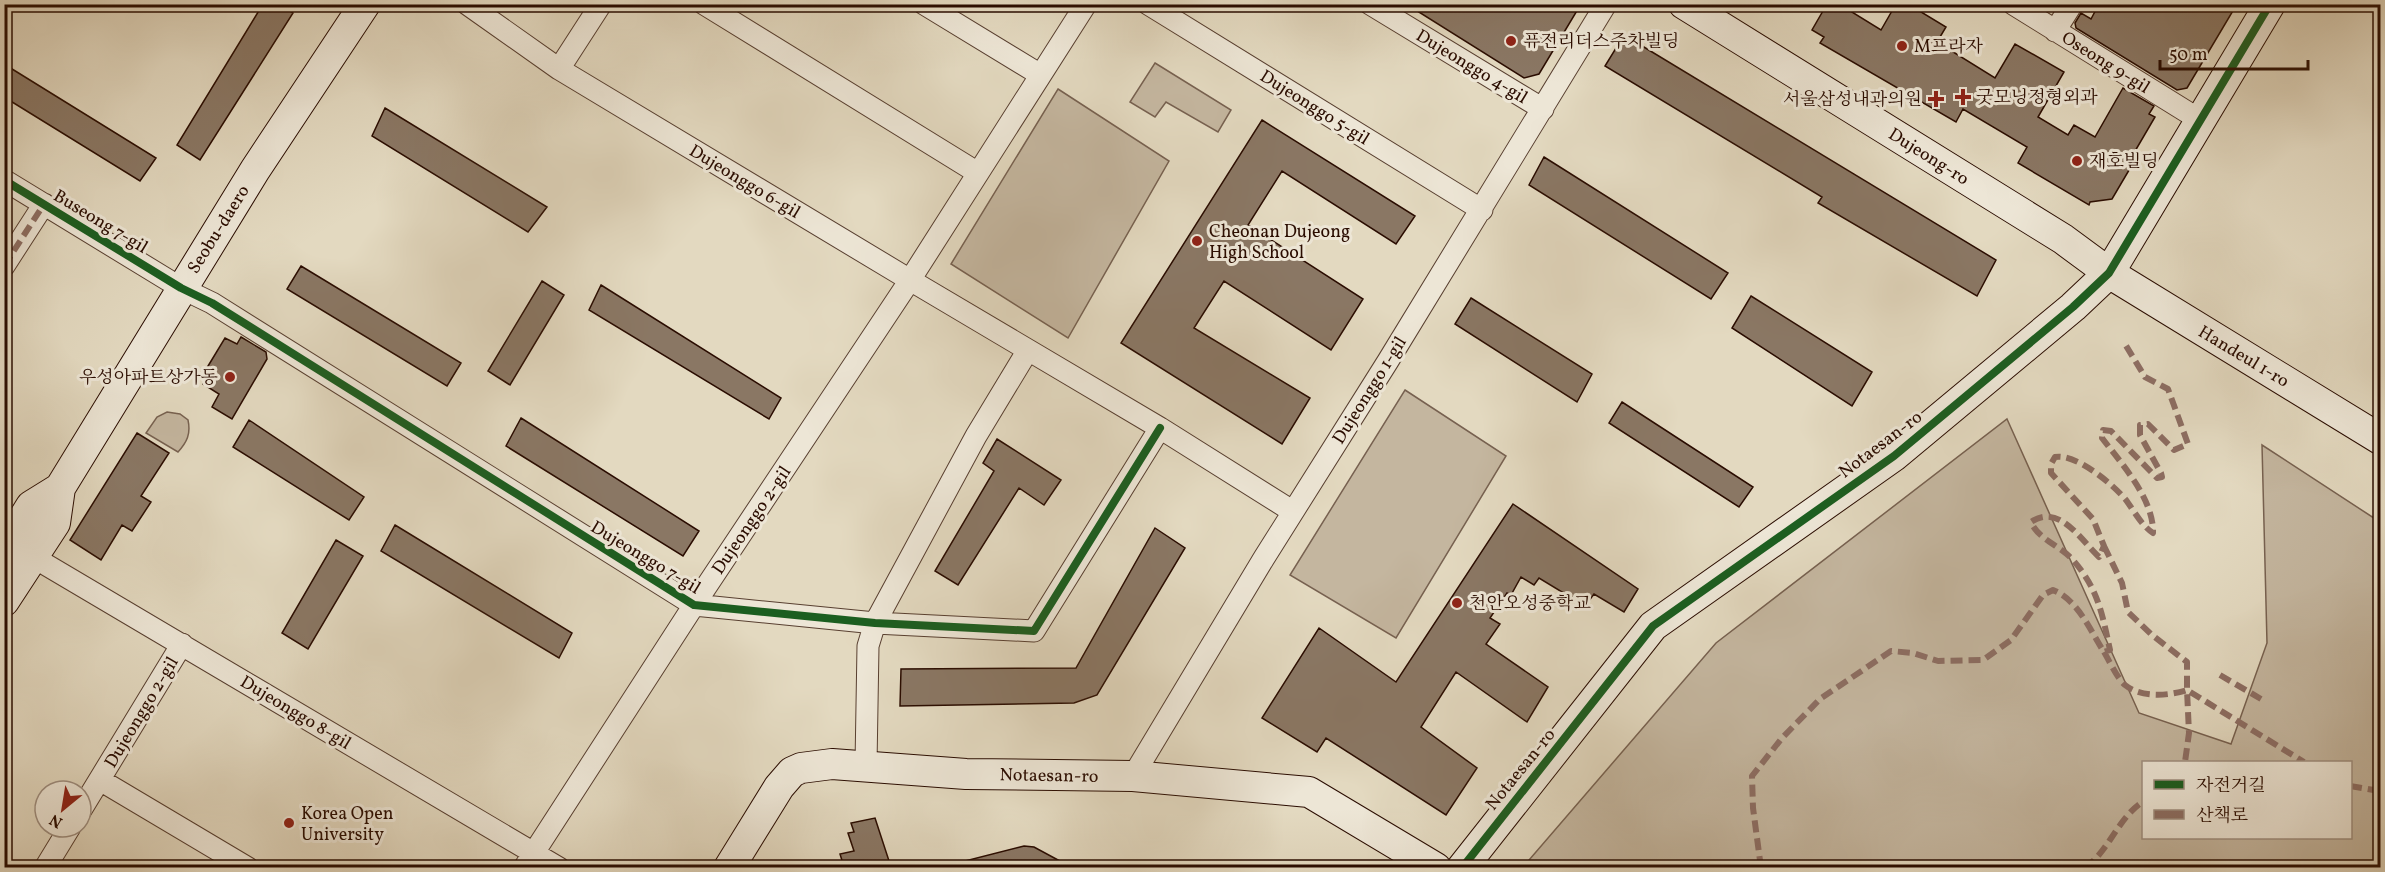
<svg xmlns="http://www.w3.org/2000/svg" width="2385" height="872" font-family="Vollkorn,'Noto Serif KR',serif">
	<rect width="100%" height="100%" fill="#e3d9c0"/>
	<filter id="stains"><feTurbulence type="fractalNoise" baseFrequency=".00333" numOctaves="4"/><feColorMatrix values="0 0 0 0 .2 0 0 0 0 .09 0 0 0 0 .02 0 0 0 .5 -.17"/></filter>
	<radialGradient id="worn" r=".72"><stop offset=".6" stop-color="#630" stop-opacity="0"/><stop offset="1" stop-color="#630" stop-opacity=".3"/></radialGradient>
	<!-- green -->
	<path fill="#c4b69f" stroke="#776150" stroke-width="1.5" fill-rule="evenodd" d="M 1155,63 L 1231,110 L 1218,132 L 1166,102 L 1155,117 L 1130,102 Z
		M 1058,89 L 1169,161 L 1068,338 L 951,264 Z
		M 1405,390 L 1506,456 L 1396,638 L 1290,575 Z
		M 167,412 L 180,414 L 188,420 C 191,434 187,442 178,452 L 146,433 L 157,417 Z
		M 2007,419 L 2139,713 L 2231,744 L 2267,643 L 2262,445 L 2380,522 L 2380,867 L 1523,867 L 1716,643 ZM 2350,762 L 2350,838 L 2144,838 L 2144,762 Z"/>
	<!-- building -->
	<path fill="#8a7764" stroke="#2a0c00" stroke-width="1.5" d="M 263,4 L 279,4 L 293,13 L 200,160 L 177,145 Z
		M 1406,4 L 1581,4 L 1539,74 L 1524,78 Z
		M 1827,4 L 1839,4 L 1881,30 L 1896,4 L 1908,4 L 1946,27 L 1937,42 L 1995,78 L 2015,44 L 2064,72 L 2038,117 L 2068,135 L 2074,125 L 2095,137 L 2123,88 L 2154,106 L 2149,114 L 2155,117 L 2131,158 L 2135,160 L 2112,199 L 2090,202 L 2089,205 L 2018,163 L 2027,147 L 1963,109 L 1956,122 L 1820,43 L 1824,37 L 1812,30 Z
		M 2099,4 L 2237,4 L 2187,88 L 2177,90 L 2076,28 L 2075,23 L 2081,13 L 2091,19 Z
		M 1624,35 L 1996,260 L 1977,296 L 1818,203 L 1822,197 L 1605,66 Z
		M 4,64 L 156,158 L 140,181 L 4,97 Z
		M 385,108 L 547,207 L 528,232 L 372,136 Z
		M 1262,120 L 1415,216 L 1396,244 L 1282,171 L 1248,225 L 1363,299 L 1331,350 L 1224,281 L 1194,328 L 1310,398 L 1282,444 L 1121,343 Z
		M 1544,157 L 1728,273 L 1711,299 L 1529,185 Z
		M 301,266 L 461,363 L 447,386 L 287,289 Z
		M 542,281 L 564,295 L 510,385 L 488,371 Z
		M 601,285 L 781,398 L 769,419 L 589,310 Z
		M 1751,296 L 1872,372 L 1852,406 L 1732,328 Z
		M 1471,298 L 1592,374 L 1577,402 L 1455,324 Z
		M 241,337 L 266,352 L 267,359 L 232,419 L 212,407 L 219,394 L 203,384 L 207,378 L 202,376 L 225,338 L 237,344 Z
		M 1622,402 L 1753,487 L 1739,507 L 1609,423 Z
		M 521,418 L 699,531 L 683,556 L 506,446 Z
		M 249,420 L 364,497 L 349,520 L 233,447 Z
		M 137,433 L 169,453 L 141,496 L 151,502 L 132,531 L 122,525 L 101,560 L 70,540 Z
		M 997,439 L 1061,480 L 1044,505 L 1019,488 L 958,585 L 935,571 L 994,471 L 983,463 Z
		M 1513,504 L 1638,589 L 1624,612 L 1594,594 L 1585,606 L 1539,578 L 1534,585 L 1521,577 L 1511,595 L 1507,593 L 1490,618 L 1500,624 L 1486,644 L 1548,687 L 1527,722 L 1456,672 L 1421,727 L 1477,768 L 1446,815 L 1326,738 L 1317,752 L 1262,718 L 1319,628 L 1396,682 Z
		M 395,525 L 572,633 L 559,658 L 381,551 Z
		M 1155,528 L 1185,548 L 1097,695 L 1074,703 L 900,706 L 901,669 L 1076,668 Z
		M 336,540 L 363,556 L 308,649 L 282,633 Z
		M 875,818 L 891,867 L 844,867 L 840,854 L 854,851 L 848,833 L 854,832 L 851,823 Z
		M 1024,846 L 1034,847 L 1071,867 L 962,867 L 961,862 Z"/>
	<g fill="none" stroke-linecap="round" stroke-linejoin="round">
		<defs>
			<path id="street" d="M 467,4 L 559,69 L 910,280 L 1160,428 L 1292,511
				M 704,4 L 978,173
				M 924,4 L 1039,74
				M 1148,4 L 1482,210
				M 1370,4 L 1543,109
				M 2013,4 L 2200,120
				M 2055,31 L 2072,4
				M 559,69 L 601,4
				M 4,180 L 181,288 L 212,303 L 694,605 L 875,623 L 1034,631 L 1160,428
				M 4,266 L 44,204
				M 33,557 L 559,868
				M 866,765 L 868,646 L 875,623 L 976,436 L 1028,350
				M 1133,776 L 1264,558 L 1388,361 L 1606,4
				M 100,780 L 248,868
				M 81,810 L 182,644
				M 45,868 L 70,827
				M 524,868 L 694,605 L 910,280 L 1086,4"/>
			<path id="secondary" d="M 1684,4 L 2063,239 L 2109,273 L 2380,439
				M 4,550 L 31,506 L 60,488
				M 4,601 L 55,523 L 60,488 L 255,170 L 365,4
				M 729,868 L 779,787 L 792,772 L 801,768 L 832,764 L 966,774 L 1133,776 L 1309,792 L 1436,868
				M 1462,868 L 1653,626 L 1894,456 L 2073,307 L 2109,273 L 2270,4"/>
		</defs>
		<!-- street casing -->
		<use href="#street" stroke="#583f30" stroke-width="23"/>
		<!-- secondary casing -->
		<use href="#secondary" stroke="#2a0c00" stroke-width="32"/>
		<!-- street -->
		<use href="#street" stroke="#ede6d6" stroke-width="21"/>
		<!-- secondary -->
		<use href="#secondary" stroke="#ede6d6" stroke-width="30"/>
		<!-- quiet -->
		<path stroke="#8d6e63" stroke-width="6" stroke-dasharray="12 6" stroke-linecap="butt" d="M 4,266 L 44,204
			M 4,541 L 8,544
			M 2104,546 L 2122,583 L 2128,612 L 2152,635 L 2187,662 L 2187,690 L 2304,762
			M 2104,652 C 2110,662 2117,678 2125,685 C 2141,698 2169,696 2187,690 L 2189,733 L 2185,762
			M 2220,675 L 2261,699
			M 2350,786 L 2380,791
			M 1761,868 L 1753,808 L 1752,776 L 1782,738 L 1820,699 L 1891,651 L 1913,653 L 1938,661 L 1983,660 L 2011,640 L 2043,595 L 2053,590 C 2078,600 2090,630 2104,652 L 2110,650 C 2102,613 2098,588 2072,559 C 2059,545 2038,539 2031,522 C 2059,503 2080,539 2099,557 L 2104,546 L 2093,519 L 2051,473 L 2051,464 L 2055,457 C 2075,453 2113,484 2126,500 C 2134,511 2142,526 2153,533 C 2154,499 2121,463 2102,438 L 2103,430 L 2111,431 L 2157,478 L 2162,477 L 2161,473 L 2140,435 L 2140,425 L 2148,424 L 2174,450 L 2188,444 L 2168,389 L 2145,377 L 2125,344
			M 2085,868 C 2110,850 2118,817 2144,801"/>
		<defs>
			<path id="cycleway" d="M 4,180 L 181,288 L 212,303 L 694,605 L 875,623 L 1034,631 L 1160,428
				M 1462,868 L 1653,626 L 1894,456 L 2073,307 L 2109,273 L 2270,4"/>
		</defs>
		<!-- cycleway casing -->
		<use href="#cycleway" stroke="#ede6d6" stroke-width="11"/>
		<!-- cycleway -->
		<use href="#cycleway" stroke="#1b5e20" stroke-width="8"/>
	</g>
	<!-- markers -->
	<g fill="#8f2418" stroke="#ede6d6" stroke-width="2">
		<circle cx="1511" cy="41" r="6"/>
		<circle cx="1902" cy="46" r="6"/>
		<path d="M1960 88h6v6h6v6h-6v6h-6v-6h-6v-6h6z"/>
		<path d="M1933 90h6v6h6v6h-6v6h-6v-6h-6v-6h6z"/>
		<circle cx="2077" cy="161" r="6"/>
		<circle cx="1197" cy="241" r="6"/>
		<circle cx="230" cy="377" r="6"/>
		<circle cx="1457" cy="603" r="6"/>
		<circle cx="289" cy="823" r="6"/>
	</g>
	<g text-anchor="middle" stroke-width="6" stroke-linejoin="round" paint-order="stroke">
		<!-- poi labels -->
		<g font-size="18" fill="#2a0c00" stroke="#ede6d6" text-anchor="start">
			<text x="1523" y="47">퓨전리더스주차빌딩</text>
			<text x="1914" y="52">M프라자</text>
			<text x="1976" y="103">굿모닝정형외과</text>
			<text x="1922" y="105" text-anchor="end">서울삼성내과의원</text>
			<text x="2089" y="167">재호빌딩</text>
			<text x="1209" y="237">Cheonan Dujeong<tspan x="1209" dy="21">High School</tspan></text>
			<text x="218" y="383" text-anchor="end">우성아파트상가동</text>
			<text x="1469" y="609">천안오성중학교</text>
			<text x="301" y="819">Korea Open<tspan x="301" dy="21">University</tspan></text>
		</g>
		<!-- street labels -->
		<g font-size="18" fill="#2a0c00" stroke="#ede6d6">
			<text transform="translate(2106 62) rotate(32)" y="6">Oseong 9-gil</text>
			<text transform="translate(1472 66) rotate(31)" y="6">Dujeonggo 4-gil</text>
			<text transform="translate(1315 107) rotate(32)" y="6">Dujeonggo 5-gil</text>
			<text transform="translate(1929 156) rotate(32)" y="6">Dujeong-ro</text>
			<text transform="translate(745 181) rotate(31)" y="6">Dujeonggo 6-gil</text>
			<text transform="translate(101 221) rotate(31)" y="6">Buseong 7-gil</text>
			<text transform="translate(218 229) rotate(-58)" y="6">Seobu-daero</text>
			<text transform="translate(2244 356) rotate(31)" y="6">Handeul 1-ro</text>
			<text transform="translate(1369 390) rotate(-58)" y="6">Dujeonggo 1-gil</text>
			<text transform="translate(1880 444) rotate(-37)" y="6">Notaesan-ro</text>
			<text transform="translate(751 520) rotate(-56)" y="6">Dujeonggo 2-gil</text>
			<text transform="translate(646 557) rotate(31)" y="6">Dujeonggo 7-gil</text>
			<text transform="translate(141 712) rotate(-59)" y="6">Dujeonggo 2-gil</text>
			<text transform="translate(296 712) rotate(31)" y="6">Dujeonggo 8-gil</text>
			<text transform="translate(1520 769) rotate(-51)" y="6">Notaesan-ro</text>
			<text transform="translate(1049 775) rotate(1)" y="6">Notaesan-ro</text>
		</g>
	</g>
	<!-- margin -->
	<rect width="2385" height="872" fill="none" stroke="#e3d9c0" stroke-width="24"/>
	<rect x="6" y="6" width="2373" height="860" fill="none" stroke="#2a0c00" stroke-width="3"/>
	<rect x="12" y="12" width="2361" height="848" fill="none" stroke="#2a0c00" stroke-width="1.5"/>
	<!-- legend -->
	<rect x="2142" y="761" width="210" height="78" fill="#ede6d6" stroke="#9f8f80" stroke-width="1.5"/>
	<rect x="2154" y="780" width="30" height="9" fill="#1b5e20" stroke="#9f8f80" stroke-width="1.5"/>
	<text x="2196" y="791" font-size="18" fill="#2a0c00">자전거길</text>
	<rect x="2154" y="810" width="30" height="9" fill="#8d6e63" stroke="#9f8f80" stroke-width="1.5"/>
	<text x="2196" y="821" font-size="18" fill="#2a0c00">산책로</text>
	<!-- north arrow -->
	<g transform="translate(63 809) rotate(210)"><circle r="28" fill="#ede6d6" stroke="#9f8f80" stroke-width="1.5"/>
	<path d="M0-4.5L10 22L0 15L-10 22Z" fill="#8f2418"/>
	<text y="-9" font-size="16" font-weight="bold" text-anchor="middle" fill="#2a0c00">N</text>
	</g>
	<!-- scale -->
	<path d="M2160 60v9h148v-9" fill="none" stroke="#2a0c00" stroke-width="3"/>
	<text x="2169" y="60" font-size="18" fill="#2a0c00" stroke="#ede6d6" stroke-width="4.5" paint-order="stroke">50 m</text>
	<rect width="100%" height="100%" filter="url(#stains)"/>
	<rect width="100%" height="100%" fill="url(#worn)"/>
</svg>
